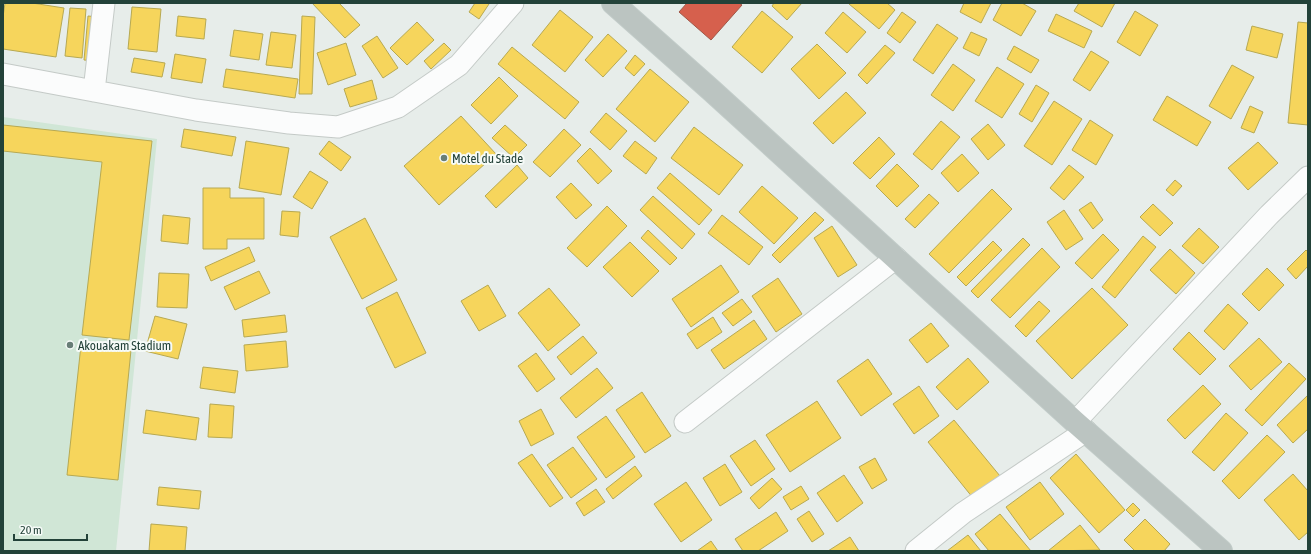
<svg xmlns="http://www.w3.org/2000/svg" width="1311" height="554" font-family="'Asap Condensed',sans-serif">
	<rect width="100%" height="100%" fill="#e7edea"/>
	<!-- green -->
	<path fill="#d0e6d6" d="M 3,117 L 157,139 L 116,551 L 3,551 Z"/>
	<!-- homes -->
	<path fill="#f6d55c" stroke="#b7a952" d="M 5,3 L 32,3 L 64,8 L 56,57 L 3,49 L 3,17 Z
		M 312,3 L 339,3 L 360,25 L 345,38 Z
		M 475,3 L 487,3 L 489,4 L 479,19 L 469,12 Z
		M 774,3 L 802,3 L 787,20 L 772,6 Z
		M 850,3 L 887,3 L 895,10 L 879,29 L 849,4 Z
		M 964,3 L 991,3 L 981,23 L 960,12 Z
		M 1002,3 L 1022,3 L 1036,11 L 1021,36 L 993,20 Z
		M 1079,3 L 1115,3 L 1102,27 L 1074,11 Z
		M 132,7 L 161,9 L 157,52 L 128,49 Z
		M 70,8 L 86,9 L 82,58 L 65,56 Z
		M 560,10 L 593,37 L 565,72 L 532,45 Z
		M 762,11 L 793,37 L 762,73 L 732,47 Z
		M 1135,11 L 1158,25 L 1140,56 L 1117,42 Z
		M 843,12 L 866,32 L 847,53 L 825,33 Z
		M 902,12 L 916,22 L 900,43 L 887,33 Z
		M 1056,14 L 1092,31 L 1084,48 L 1048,31 Z
		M 88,16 L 99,17 L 95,61 L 84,60 Z
		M 178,16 L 206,19 L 204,39 L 176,36 Z
		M 302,16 L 315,17 L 312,94 L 299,94 Z
		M 417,22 L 434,40 L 407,65 L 390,48 Z
		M 1298,22 L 1308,23 L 1308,125 L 1288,123 Z
		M 937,24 L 958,38 L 933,74 L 913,60 Z
		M 1252,26 L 1283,34 L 1277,58 L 1246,50 Z
		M 234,30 L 263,34 L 259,60 L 230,56 Z
		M 271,32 L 296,35 L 292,68 L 266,65 Z
		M 971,32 L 987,39 L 979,56 L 963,48 Z
		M 608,34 L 627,51 L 603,77 L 585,60 Z
		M 377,36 L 398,68 L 383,78 L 362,46 Z
		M 346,43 L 356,75 L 328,85 L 317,53 Z
		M 444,43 L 451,50 L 431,69 L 424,61 Z
		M 817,44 L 846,73 L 819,99 L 791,69 Z
		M 885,45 L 895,53 L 867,84 L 858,75 Z
		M 1014,46 L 1039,60 L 1031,73 L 1007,59 Z
		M 512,47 L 579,102 L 565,119 L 498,64 Z
		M 1091,51 L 1109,62 L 1090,91 L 1073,80 Z
		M 175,54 L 206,59 L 202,83 L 171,78 Z
		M 635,55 L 645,64 L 634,76 L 625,68 Z
		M 134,58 L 165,63 L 162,77 L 131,72 Z
		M 953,64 L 975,80 L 953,111 L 931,95 Z
		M 1232,65 L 1254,77 L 1231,119 L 1209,106 Z
		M 997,67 L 1024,84 L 1002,118 L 975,101 Z
		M 226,69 L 298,79 L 295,98 L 223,87 Z
		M 650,69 L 689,102 L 655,142 L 616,109 Z
		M 499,77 L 518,96 L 491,124 L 471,105 Z
		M 372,80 L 377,99 L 350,107 L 344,89 Z
		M 1036,85 L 1049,93 L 1032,122 L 1019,114 Z
		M 846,92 L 866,113 L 833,144 L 813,123 Z
		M 1167,96 L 1211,122 L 1197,146 L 1153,120 Z
		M 1054,101 L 1082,119 L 1052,165 L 1024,146 Z
		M 1250,106 L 1263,112 L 1254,133 L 1241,128 Z
		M 606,113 L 627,131 L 610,150 L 590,132 Z
		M 461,116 L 496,154 L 439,205 L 404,166 Z
		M 1090,120 L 1113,135 L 1096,165 L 1072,150 Z
		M 941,121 L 960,137 L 932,170 L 913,154 Z
		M 988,124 L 1005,145 L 988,160 L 971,139 Z
		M 3,125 L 152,141 L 129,340 L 82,335 L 102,162 L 3,151 Z
		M 505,125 L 527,145 L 514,158 L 492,138 Z
		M 694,127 L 743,165 L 719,195 L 671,158 Z
		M 184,129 L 236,137 L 232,156 L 181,147 Z
		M 564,129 L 581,145 L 550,177 L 533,162 Z
		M 879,137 L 895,154 L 870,179 L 853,163 Z
		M 246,141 L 289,148 L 281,195 L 239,188 Z
		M 329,141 L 351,157 L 341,171 L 319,154 Z
		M 635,141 L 657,158 L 646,174 L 623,156 Z
		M 1258,142 L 1278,163 L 1248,190 L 1228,168 Z
		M 590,148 L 612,171 L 598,184 L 577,161 Z
		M 962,154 L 979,173 L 958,192 L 941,173 Z
		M 897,164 L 919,186 L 897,207 L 876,186 Z
		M 517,165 L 528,178 L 496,208 L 485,196 Z
		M 1069,165 L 1084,177 L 1064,200 L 1050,188 Z
		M 310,171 L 328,182 L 312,209 L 293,197 Z
		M 670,173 L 712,210 L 699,225 L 657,188 Z
		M 1175,180 L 1182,186 L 1173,196 L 1166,190 Z
		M 571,183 L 592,205 L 576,219 L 556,197 Z
		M 762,186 L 798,218 L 774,244 L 739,212 Z
		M 203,188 L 230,188 L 230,198 L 264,198 L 264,239 L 227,239 L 227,249 L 203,249 Z
		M 992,189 L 1012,209 L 949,273 L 929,254 Z
		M 929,194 L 939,203 L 915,228 L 905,219 Z
		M 653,196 L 695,234 L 682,249 L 640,210 Z
		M 1091,202 L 1103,220 L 1093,229 L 1079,210 Z
		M 1153,204 L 1173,223 L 1160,236 L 1140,217 Z
		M 607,206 L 627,226 L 587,267 L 567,248 Z
		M 1064,210 L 1083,239 L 1066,250 L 1047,222 Z
		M 282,211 L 300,212 L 298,237 L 280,235 Z
		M 815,212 L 824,220 L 780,263 L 772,255 Z
		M 163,215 L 190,218 L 188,244 L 161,241 Z
		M 722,215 L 763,247 L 749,265 L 708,233 Z
		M 365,218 L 397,280 L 362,299 L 330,237 Z
		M 832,226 L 857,265 L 838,277 L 814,238 Z
		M 1199,228 L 1219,247 L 1203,264 L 1182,246 Z
		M 648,230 L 677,258 L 670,265 L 641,238 Z
		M 1103,234 L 1119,250 L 1092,279 L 1075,263 Z
		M 1143,236 L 1156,247 L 1115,298 L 1102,287 Z
		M 1023,238 L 1030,245 L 978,298 L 971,291 Z
		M 993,241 L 1002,250 L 966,286 L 957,277 Z
		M 630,242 L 659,271 L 632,297 L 603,267 Z
		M 249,247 L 255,261 L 211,281 L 205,267 Z
		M 1042,248 L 1060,267 L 1010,318 L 991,300 Z
		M 1170,249 L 1195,273 L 1176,294 L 1150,270 Z
		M 1306,250 L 1308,252 L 1308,266 L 1296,279 L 1287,269 Z
		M 721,265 L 739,292 L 691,327 L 672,299 Z
		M 1267,268 L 1284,285 L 1259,311 L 1242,294 Z
		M 259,271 L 270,293 L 235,310 L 224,287 Z
		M 159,273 L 189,274 L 187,308 L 157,307 Z
		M 778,278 L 802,314 L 776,332 L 752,296 Z
		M 488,285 L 506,316 L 479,331 L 461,301 Z
		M 549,288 L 580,325 L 548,351 L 518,313 Z
		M 1092,288 L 1128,325 L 1072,379 L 1036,341 Z
		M 397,292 L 426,353 L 395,368 L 366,308 Z
		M 742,299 L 752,312 L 733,326 L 722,313 Z
		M 1039,301 L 1050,311 L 1026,337 L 1015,326 Z
		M 1228,304 L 1248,323 L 1224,350 L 1204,331 Z
		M 285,315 L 287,332 L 244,337 L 242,320 Z
		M 155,316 L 187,324 L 178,359 L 145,351 Z
		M 713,317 L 722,332 L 697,349 L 687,334 Z
		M 754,320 L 767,339 L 724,369 L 711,350 Z
		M 931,323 L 949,346 L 927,363 L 909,340 Z
		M 1189,332 L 1216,359 L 1200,375 L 1173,349 Z
		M 583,336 L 597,353 L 571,375 L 557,357 Z
		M 1259,338 L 1282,362 L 1251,390 L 1229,366 Z
		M 286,341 L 288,367 L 246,371 L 244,345 Z
		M 81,345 L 131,350 L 118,480 L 67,475 Z
		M 536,353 L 555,379 L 537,392 L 518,366 Z
		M 968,358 L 989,382 L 957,410 L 936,387 Z
		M 868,359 L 892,394 L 861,416 L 837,381 Z
		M 1289,363 L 1306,379 L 1262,426 L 1245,410 Z
		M 203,367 L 238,371 L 235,393 L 200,388 Z
		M 597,368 L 613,388 L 576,418 L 560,398 Z
		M 1203,385 L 1221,404 L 1185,439 L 1167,420 Z
		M 919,386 L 939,416 L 914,434 L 893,404 Z
		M 642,392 L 671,436 L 645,453 L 616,410 Z
		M 1308,395 L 1308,429 L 1293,443 L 1277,425 Z
		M 817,401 L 841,438 L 790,472 L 766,435 Z
		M 210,404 L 234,406 L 232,438 L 208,437 Z
		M 541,409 L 554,434 L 531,446 L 519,421 Z
		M 146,410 L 199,418 L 196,440 L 143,433 Z
		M 1226,413 L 1248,433 L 1214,471 L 1192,452 Z
		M 606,416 L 635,457 L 606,478 L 577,437 Z
		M 954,420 L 1000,476 L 973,498 L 928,442 Z
		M 1267,435 L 1285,452 L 1239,499 L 1222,481 Z
		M 755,440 L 775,469 L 751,486 L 730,456 Z
		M 573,447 L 597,479 L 571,498 L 547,465 Z
		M 532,454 L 563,498 L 550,507 L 518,463 Z
		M 1076,454 L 1125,510 L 1099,533 L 1050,478 Z
		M 875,458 L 887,480 L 872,489 L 859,467 Z
		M 725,464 L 742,492 L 720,506 L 703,478 Z
		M 635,466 L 642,476 L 613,499 L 606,489 Z
		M 1293,474 L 1308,491 L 1308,532 L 1299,540 L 1264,500 Z
		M 844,475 L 863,503 L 837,522 L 817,493 Z
		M 772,478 L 782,489 L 759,509 L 750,498 Z
		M 686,482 L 712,520 L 681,542 L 654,504 Z
		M 1040,482 L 1064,514 L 1030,540 L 1006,507 Z
		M 801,486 L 809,499 L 791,510 L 783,497 Z
		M 159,487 L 201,491 L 199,509 L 157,505 Z
		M 596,489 L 605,502 L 584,516 L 576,503 Z
		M 1133,503 L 1140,510 L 1133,517 L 1126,510 Z
		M 809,511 L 824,534 L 812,542 L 797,519 Z
		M 776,512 L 788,531 L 758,551 L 743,551 L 735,539 Z
		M 1000,514 L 1031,551 L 989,551 L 975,534 Z
		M 1145,519 L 1170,544 L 1164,551 L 1135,551 L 1124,540 Z
		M 151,524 L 187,527 L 185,551 L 149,551 Z
		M 1080,525 L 1100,550 L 1048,551 Z
		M 968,535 L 981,551 L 947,551 Z
		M 850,537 L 859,551 L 828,551 Z
		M 711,541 L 718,551 L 697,551 Z"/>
	<!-- shops -->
	<path fill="#d6604d" stroke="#a05747" d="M 687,3 L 739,3 L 742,5 L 711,40 L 679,12 Z"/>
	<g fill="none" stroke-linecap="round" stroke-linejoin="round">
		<defs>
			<path id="street" d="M 3,74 L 196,110 L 289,123 L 338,127 L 398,107 L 459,65 L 513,3
				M 94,91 L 104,3
				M 685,422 L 896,258
				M 1075,422 L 1269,215 L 1308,177
				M 916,551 L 963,513 L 1086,431"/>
			<path id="highway" d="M 613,3 L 711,90 L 1075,422 L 1221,551"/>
		</defs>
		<!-- street casing -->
		<use href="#street" stroke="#c4cac7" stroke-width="23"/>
		<!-- highway casing -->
		<use href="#highway" stroke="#c2ccc9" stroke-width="24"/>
		<!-- street -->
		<use href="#street" stroke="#fbfcfc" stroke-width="21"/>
		<!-- highway -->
		<use href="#highway" stroke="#bbc4c1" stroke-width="22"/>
	</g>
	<!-- markers -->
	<g fill="#687e77" stroke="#f6fbf8" stroke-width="1.5">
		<circle cx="444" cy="158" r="4"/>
		<circle cx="70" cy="345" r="4"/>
	</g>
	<g text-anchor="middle" stroke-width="4" stroke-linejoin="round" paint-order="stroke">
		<!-- poi labels -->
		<g font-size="13" fill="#234239" stroke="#f6fbf8" text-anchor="start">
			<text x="452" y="163">Motel du Stade</text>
			<text x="78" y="350">Akouakam Stadium</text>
		</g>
	</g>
	<!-- border -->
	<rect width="1311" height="554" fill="none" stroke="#234239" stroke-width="8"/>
	<!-- scale -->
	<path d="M14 534v6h73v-6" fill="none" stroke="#234239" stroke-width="2"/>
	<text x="20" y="534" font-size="12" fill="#234239" stroke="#f6fbf8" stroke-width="3" paint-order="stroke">20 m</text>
</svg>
